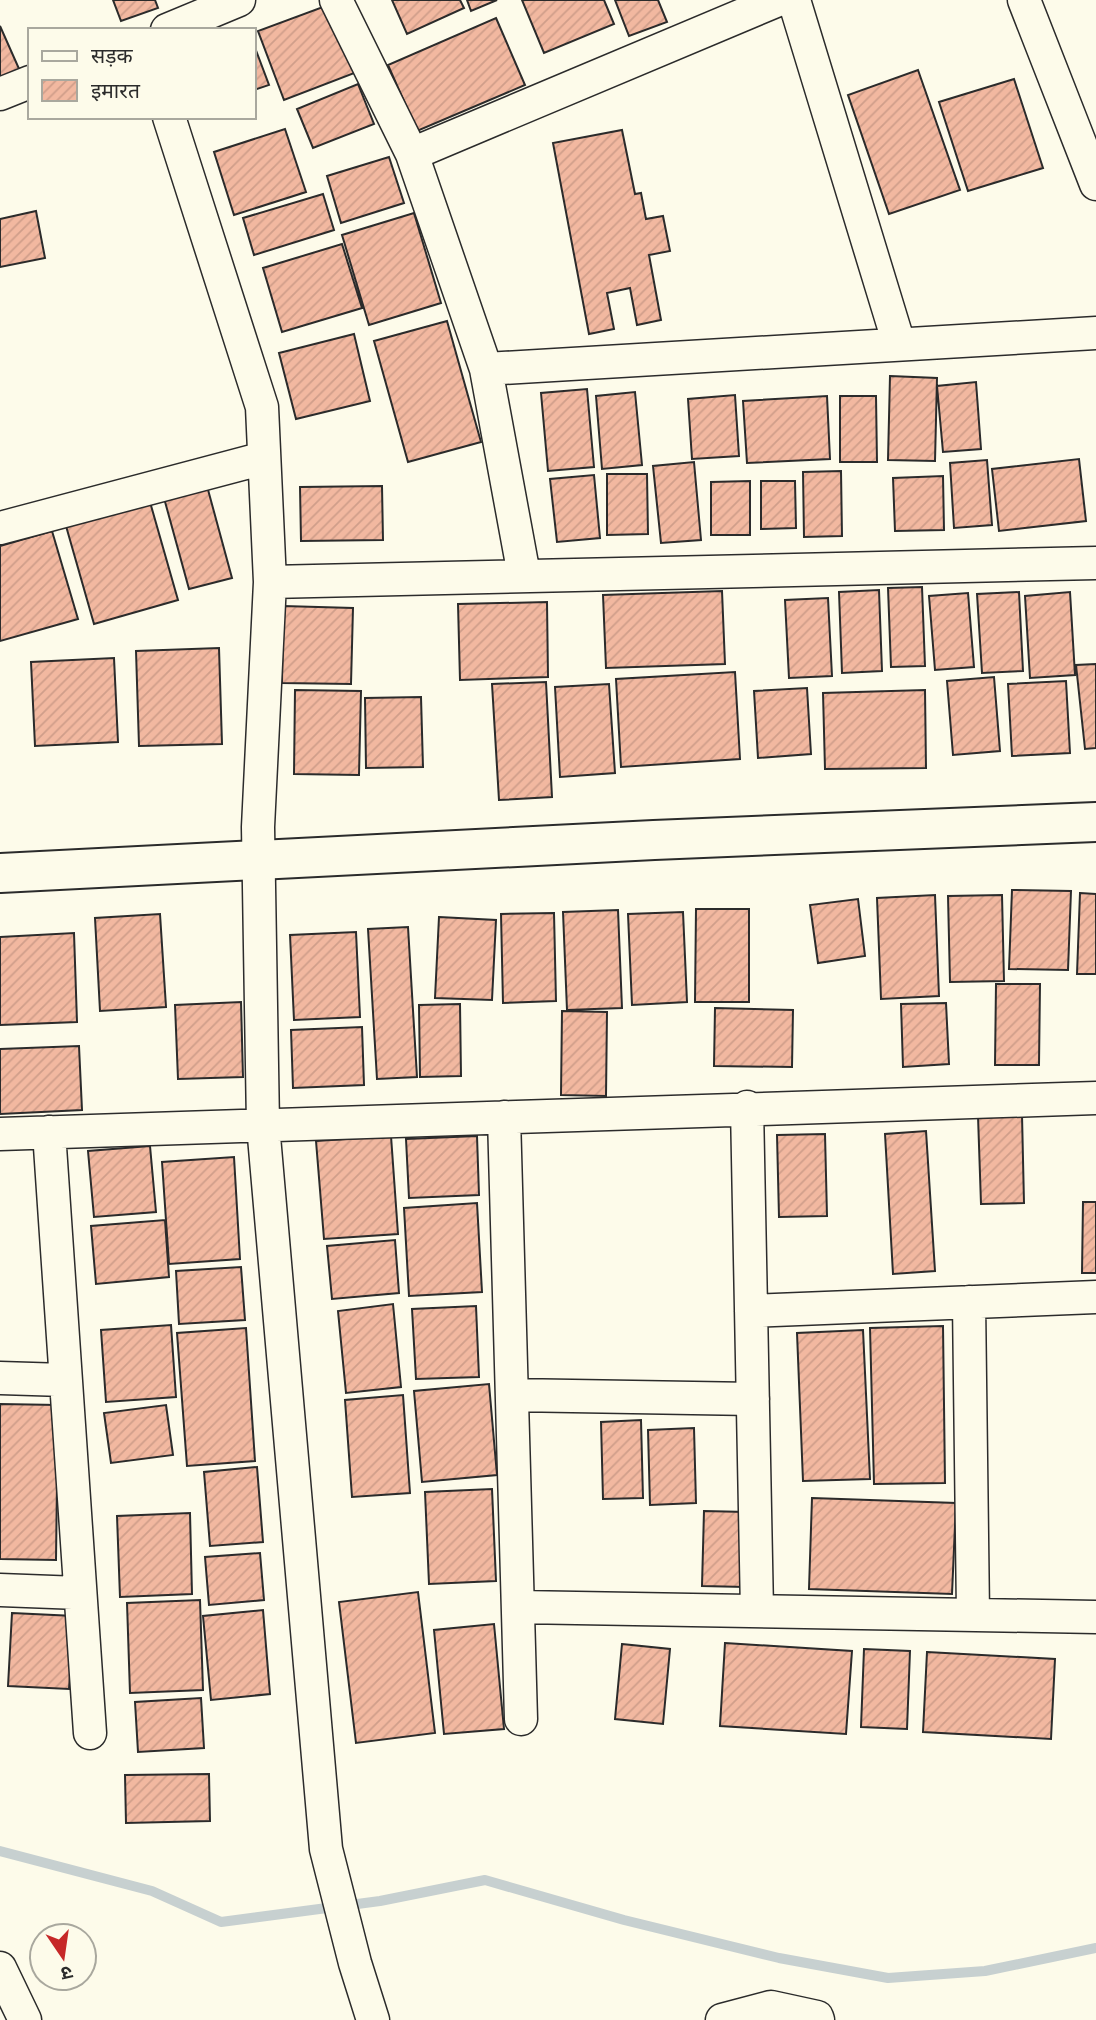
<svg xmlns="http://www.w3.org/2000/svg" width="1096" height="2020" font-family="'DM Sans','Noto Sans Devanagari',sans-serif">
	<defs>
		<pattern id="building-hatch" width="6" height="6" patternUnits="userSpaceOnUse" patternTransform="scale(1.75)"><rect width="6" height="6" fill="#f2b8a0"/><path d="M-1 1l2-2M0 6l6-6M5 7l2-2" fill="none" stroke="#d09e8a"/></pattern>
	</defs>
	<rect width="100%" height="100%" fill="#fdfbea"/>
	<g fill="none" stroke-linecap="round" stroke-linejoin="round">
		<!-- stream -->
		<path stroke="#c7d0d0" stroke-width="10" d="M 0,1851 L 152,1891 L 221,1922 L 380,1901 L 485,1880 L 624,1920 L 779,1958 L 888,1978 L 985,1971 L 1096,1948"/>
	</g>
	<!-- building -->
	<path fill="url(#building-hatch)" stroke="#2b2b2b" stroke-width="2" d="M 113,0 L 155,0 L 158,8 L 121,21 Z
		M 392,0 L 460,0 L 464,8 L 407,34 Z
		M 467,0 L 497,0 L 471,11 Z
		M 522,0 L 604,0 L 614,24 L 544,53 Z
		M 615,0 L 658,0 L 667,22 L 629,36 Z
		M 331,4 L 357,72 L 284,100 L 258,31 Z
		M 496,18 L 525,85 L 417,131 L 388,65 Z
		M 0,26 L 20,71 L 0,80 Z
		M 254,45 L 269,85 L 254,90 Z
		M 918,70 L 960,190 L 889,214 L 848,95 Z
		M 1014,79 L 1043,168 L 968,191 L 939,102 Z
		M 358,84 L 374,124 L 313,148 L 297,109 Z
		M 285,129 L 306,192 L 234,215 L 214,152 Z
		M 622,130 L 635,194 L 641,193 L 646,219 L 663,216 L 670,251 L 649,255 L 661,320 L 637,325 L 630,288 L 607,293 L 614,329 L 589,334 L 553,143 Z
		M 389,157 L 404,203 L 341,223 L 327,176 Z
		M 323,194 L 334,230 L 254,255 L 243,218 Z
		M 36,211 L 45,258 L 0,267 L 0,219 Z
		M 414,213 L 441,303 L 369,325 L 342,235 Z
		M 342,244 L 362,308 L 282,332 L 263,268 Z
		M 447,321 L 481,442 L 408,462 L 374,341 Z
		M 354,334 L 370,401 L 296,419 L 279,353 Z
		M 890,376 L 937,378 L 935,461 L 888,460 Z
		M 976,382 L 981,449 L 943,452 L 937,386 Z
		M 587,389 L 594,467 L 548,471 L 541,393 Z
		M 635,392 L 642,465 L 602,469 L 596,396 Z
		M 735,395 L 739,456 L 692,459 L 688,399 Z
		M 827,396 L 830,459 L 747,463 L 743,401 Z
		M 840,396 L 876,396 L 877,462 L 840,462 Z
		M 1079,459 L 1086,521 L 999,531 L 992,469 Z
		M 987,460 L 992,525 L 954,528 L 950,463 Z
		M 694,462 L 701,540 L 661,543 L 653,466 Z
		M 841,471 L 842,536 L 804,537 L 803,472 Z
		M 607,474 L 647,474 L 648,534 L 607,535 Z
		M 594,475 L 600,538 L 557,542 L 550,479 Z
		M 943,476 L 944,530 L 895,531 L 893,478 Z
		M 750,481 L 750,535 L 711,535 L 711,482 Z
		M 761,481 L 795,481 L 796,528 L 761,529 Z
		M 207,486 L 232,578 L 189,589 L 164,498 Z
		M 382,486 L 383,540 L 301,541 L 300,487 Z
		M 150,502 L 178,600 L 94,624 L 66,526 Z
		M 52,531 L 78,619 L 0,641 L 0,546 Z
		M 922,587 L 925,666 L 891,667 L 888,588 Z
		M 879,590 L 882,671 L 842,673 L 839,592 Z
		M 722,591 L 725,664 L 606,668 L 603,595 Z
		M 1019,592 L 1023,671 L 982,673 L 977,594 Z
		M 1070,592 L 1075,675 L 1030,678 L 1025,596 Z
		M 968,593 L 974,667 L 935,670 L 929,596 Z
		M 828,598 L 832,676 L 789,678 L 785,600 Z
		M 547,602 L 548,677 L 460,680 L 458,604 Z
		M 283,606 L 353,608 L 351,684 L 282,683 Z
		M 219,648 L 222,744 L 139,746 L 136,651 Z
		M 114,658 L 118,742 L 35,746 L 31,662 Z
		M 1096,664 L 1096,748 L 1085,749 L 1076,665 Z
		M 735,672 L 740,759 L 621,767 L 616,679 Z
		M 994,677 L 1000,751 L 953,755 L 947,681 Z
		M 1066,681 L 1070,753 L 1012,756 L 1008,684 Z
		M 546,682 L 552,797 L 499,800 L 492,684 Z
		M 609,684 L 615,773 L 560,777 L 555,687 Z
		M 807,688 L 811,754 L 758,758 L 754,691 Z
		M 295,690 L 361,691 L 359,775 L 294,774 Z
		M 925,690 L 926,768 L 825,769 L 823,693 Z
		M 421,697 L 423,767 L 366,768 L 365,698 Z
		M 1012,890 L 1071,891 L 1068,970 L 1009,969 Z
		M 1080,893 L 1096,894 L 1096,974 L 1077,974 Z
		M 935,895 L 939,996 L 881,999 L 877,898 Z
		M 1002,895 L 1004,981 L 950,982 L 948,896 Z
		M 858,899 L 865,956 L 818,963 L 810,905 Z
		M 696,909 L 749,909 L 749,1002 L 695,1002 Z
		M 618,910 L 622,1008 L 567,1010 L 563,912 Z
		M 683,912 L 687,1002 L 632,1005 L 628,914 Z
		M 554,913 L 556,1001 L 503,1003 L 501,914 Z
		M 160,914 L 166,1007 L 100,1011 L 95,918 Z
		M 439,917 L 496,920 L 492,1000 L 435,998 Z
		M 408,927 L 417,1077 L 377,1079 L 368,929 Z
		M 356,932 L 360,1017 L 294,1020 L 290,935 Z
		M 74,933 L 77,1022 L 0,1025 L 0,937 Z
		M 996,984 L 1040,984 L 1039,1065 L 995,1065 Z
		M 241,1002 L 243,1077 L 178,1079 L 175,1005 Z
		M 946,1003 L 949,1064 L 903,1067 L 901,1004 Z
		M 460,1004 L 461,1076 L 420,1077 L 419,1005 Z
		M 715,1008 L 793,1010 L 792,1067 L 714,1066 Z
		M 562,1011 L 607,1012 L 606,1096 L 561,1095 Z
		M 362,1027 L 364,1085 L 293,1088 L 291,1030 Z
		M 79,1046 L 82,1110 L 0,1114 L 0,1049 Z
		M 1022,1115 L 1024,1203 L 981,1204 L 978,1116 Z
		M 926,1131 L 935,1271 L 893,1274 L 885,1134 Z
		M 825,1134 L 827,1216 L 779,1217 L 777,1135 Z
		M 391,1136 L 398,1234 L 324,1239 L 316,1141 Z
		M 477,1136 L 479,1195 L 409,1198 L 406,1139 Z
		M 150,1146 L 156,1212 L 94,1217 L 88,1151 Z
		M 234,1157 L 240,1259 L 169,1264 L 162,1162 Z
		M 1083,1202 L 1096,1202 L 1096,1273 L 1082,1273 Z
		M 477,1203 L 482,1292 L 409,1296 L 404,1208 Z
		M 165,1220 L 169,1277 L 96,1284 L 91,1226 Z
		M 395,1240 L 399,1293 L 332,1299 L 327,1246 Z
		M 241,1267 L 245,1320 L 179,1324 L 176,1271 Z
		M 393,1304 L 401,1387 L 346,1393 L 338,1311 Z
		M 476,1306 L 479,1377 L 416,1379 L 412,1309 Z
		M 171,1325 L 176,1397 L 106,1402 L 101,1330 Z
		M 943,1326 L 945,1483 L 874,1484 L 870,1328 Z
		M 246,1328 L 255,1461 L 187,1466 L 177,1333 Z
		M 863,1330 L 870,1479 L 803,1481 L 797,1333 Z
		M 489,1384 L 497,1475 L 422,1482 L 414,1391 Z
		M 403,1395 L 410,1493 L 352,1497 L 345,1400 Z
		M 0,1404 L 58,1405 L 56,1560 L 0,1559 Z
		M 166,1405 L 173,1455 L 111,1463 L 104,1413 Z
		M 641,1420 L 643,1498 L 603,1499 L 601,1422 Z
		M 694,1428 L 696,1503 L 650,1505 L 648,1430 Z
		M 257,1467 L 263,1542 L 210,1546 L 204,1472 Z
		M 492,1489 L 496,1581 L 429,1584 L 425,1492 Z
		M 812,1498 L 956,1503 L 952,1594 L 809,1589 Z
		M 704,1511 L 746,1512 L 745,1587 L 702,1586 Z
		M 190,1513 L 192,1594 L 120,1597 L 117,1516 Z
		M 260,1553 L 264,1600 L 209,1605 L 205,1557 Z
		M 418,1592 L 435,1733 L 356,1743 L 339,1602 Z
		M 200,1600 L 203,1690 L 130,1693 L 127,1603 Z
		M 263,1610 L 270,1694 L 211,1700 L 203,1616 Z
		M 12,1613 L 74,1616 L 69,1689 L 8,1686 Z
		M 494,1624 L 504,1729 L 444,1734 L 434,1630 Z
		M 725,1643 L 852,1651 L 846,1734 L 720,1726 Z
		M 622,1644 L 670,1649 L 663,1724 L 615,1719 Z
		M 864,1649 L 910,1651 L 907,1729 L 861,1727 Z
		M 927,1652 L 1055,1659 L 1051,1739 L 923,1732 Z
		M 201,1698 L 204,1748 L 138,1752 L 135,1702 Z
		M 209,1774 L 210,1821 L 126,1823 L 125,1775 Z"/>
	<g fill="none" stroke-linecap="round" stroke-linejoin="round">
		<defs>
			<path id="street" d="M 336,0 L 412,154 L 486,369 L 524,575
				M 794,0 L 899,344
				M 1024,0 L 1096,184
				M 167,30 L 239,0
				M 0,94 L 30,82
				M 169,117 L 262,407 L 270,582 L 258,827 L 263,1125 L 326,1849 L 355,1963 L 373,2020
				M 412,154 L 778,0
				M 486,369 L 1096,333
				M 0,528 L 264,458
				M 270,582 L 1096,563
				M 747,1107 L 757,1611
				M 504,1117 L 521,1719
				M 49,1132 L 90,1733
				M 0,1134 L 1096,1098
				M 969,1302 L 973,1614
				M 751,1311 L 1096,1297
				M 0,1378 L 64,1380
				M 512,1395 L 753,1399
				M 0,1590 L 79,1593
				M 519,1607 L 1096,1617
				M 0,1968 L 25,2020
				M 722,2020 L 771,2007 L 817,2017 L 818,2020"/>
			<path id="secondary" d="M 0,873 L 654,840 L 1096,822"/>
		</defs>
		<!-- street casing -->
		<use href="#street" stroke="#2b2b2b" stroke-width="35"/>
		<!-- secondary casing -->
		<use href="#secondary" stroke="#2b2b2b" stroke-width="42"/>
		<!-- street -->
		<use href="#street" stroke="#fdfbea" stroke-width="32"/>
		<!-- secondary -->
		<use href="#secondary" stroke="#fdfbea" stroke-width="38"/>
	</g>
	<!-- legend -->
	<rect x="28" y="28" width="228" height="91" fill="#fdfbea" stroke="#a9a89e" stroke-width="2"/>
	<rect x="42" y="51" width="35" height="10" fill="#fdfbea" stroke="#a9a89e" stroke-width="2"/>
	<text x="91" y="63" font-size="21" fill="#2b2b2b">सड़क</text>
	<rect x="42" y="80" width="35" height="21" fill="url(#building-hatch)" stroke="#a9a89e" stroke-width="2"/>
	<text x="91" y="98" font-size="21" fill="#2b2b2b">इमारत</text>
	<!-- north arrow -->
	<g transform="translate(63 1957) rotate(167)"><circle r="33" fill="#fdfbea" stroke="#a9a89e" stroke-width="2"/>
	<path d="M0-5L12 26L0 18L-12 26Z" fill="#c62828"/>
	<text y="-10" font-size="19" font-weight="bold" text-anchor="middle" fill="#2b2b2b">उ</text>
	</g>
</svg>
